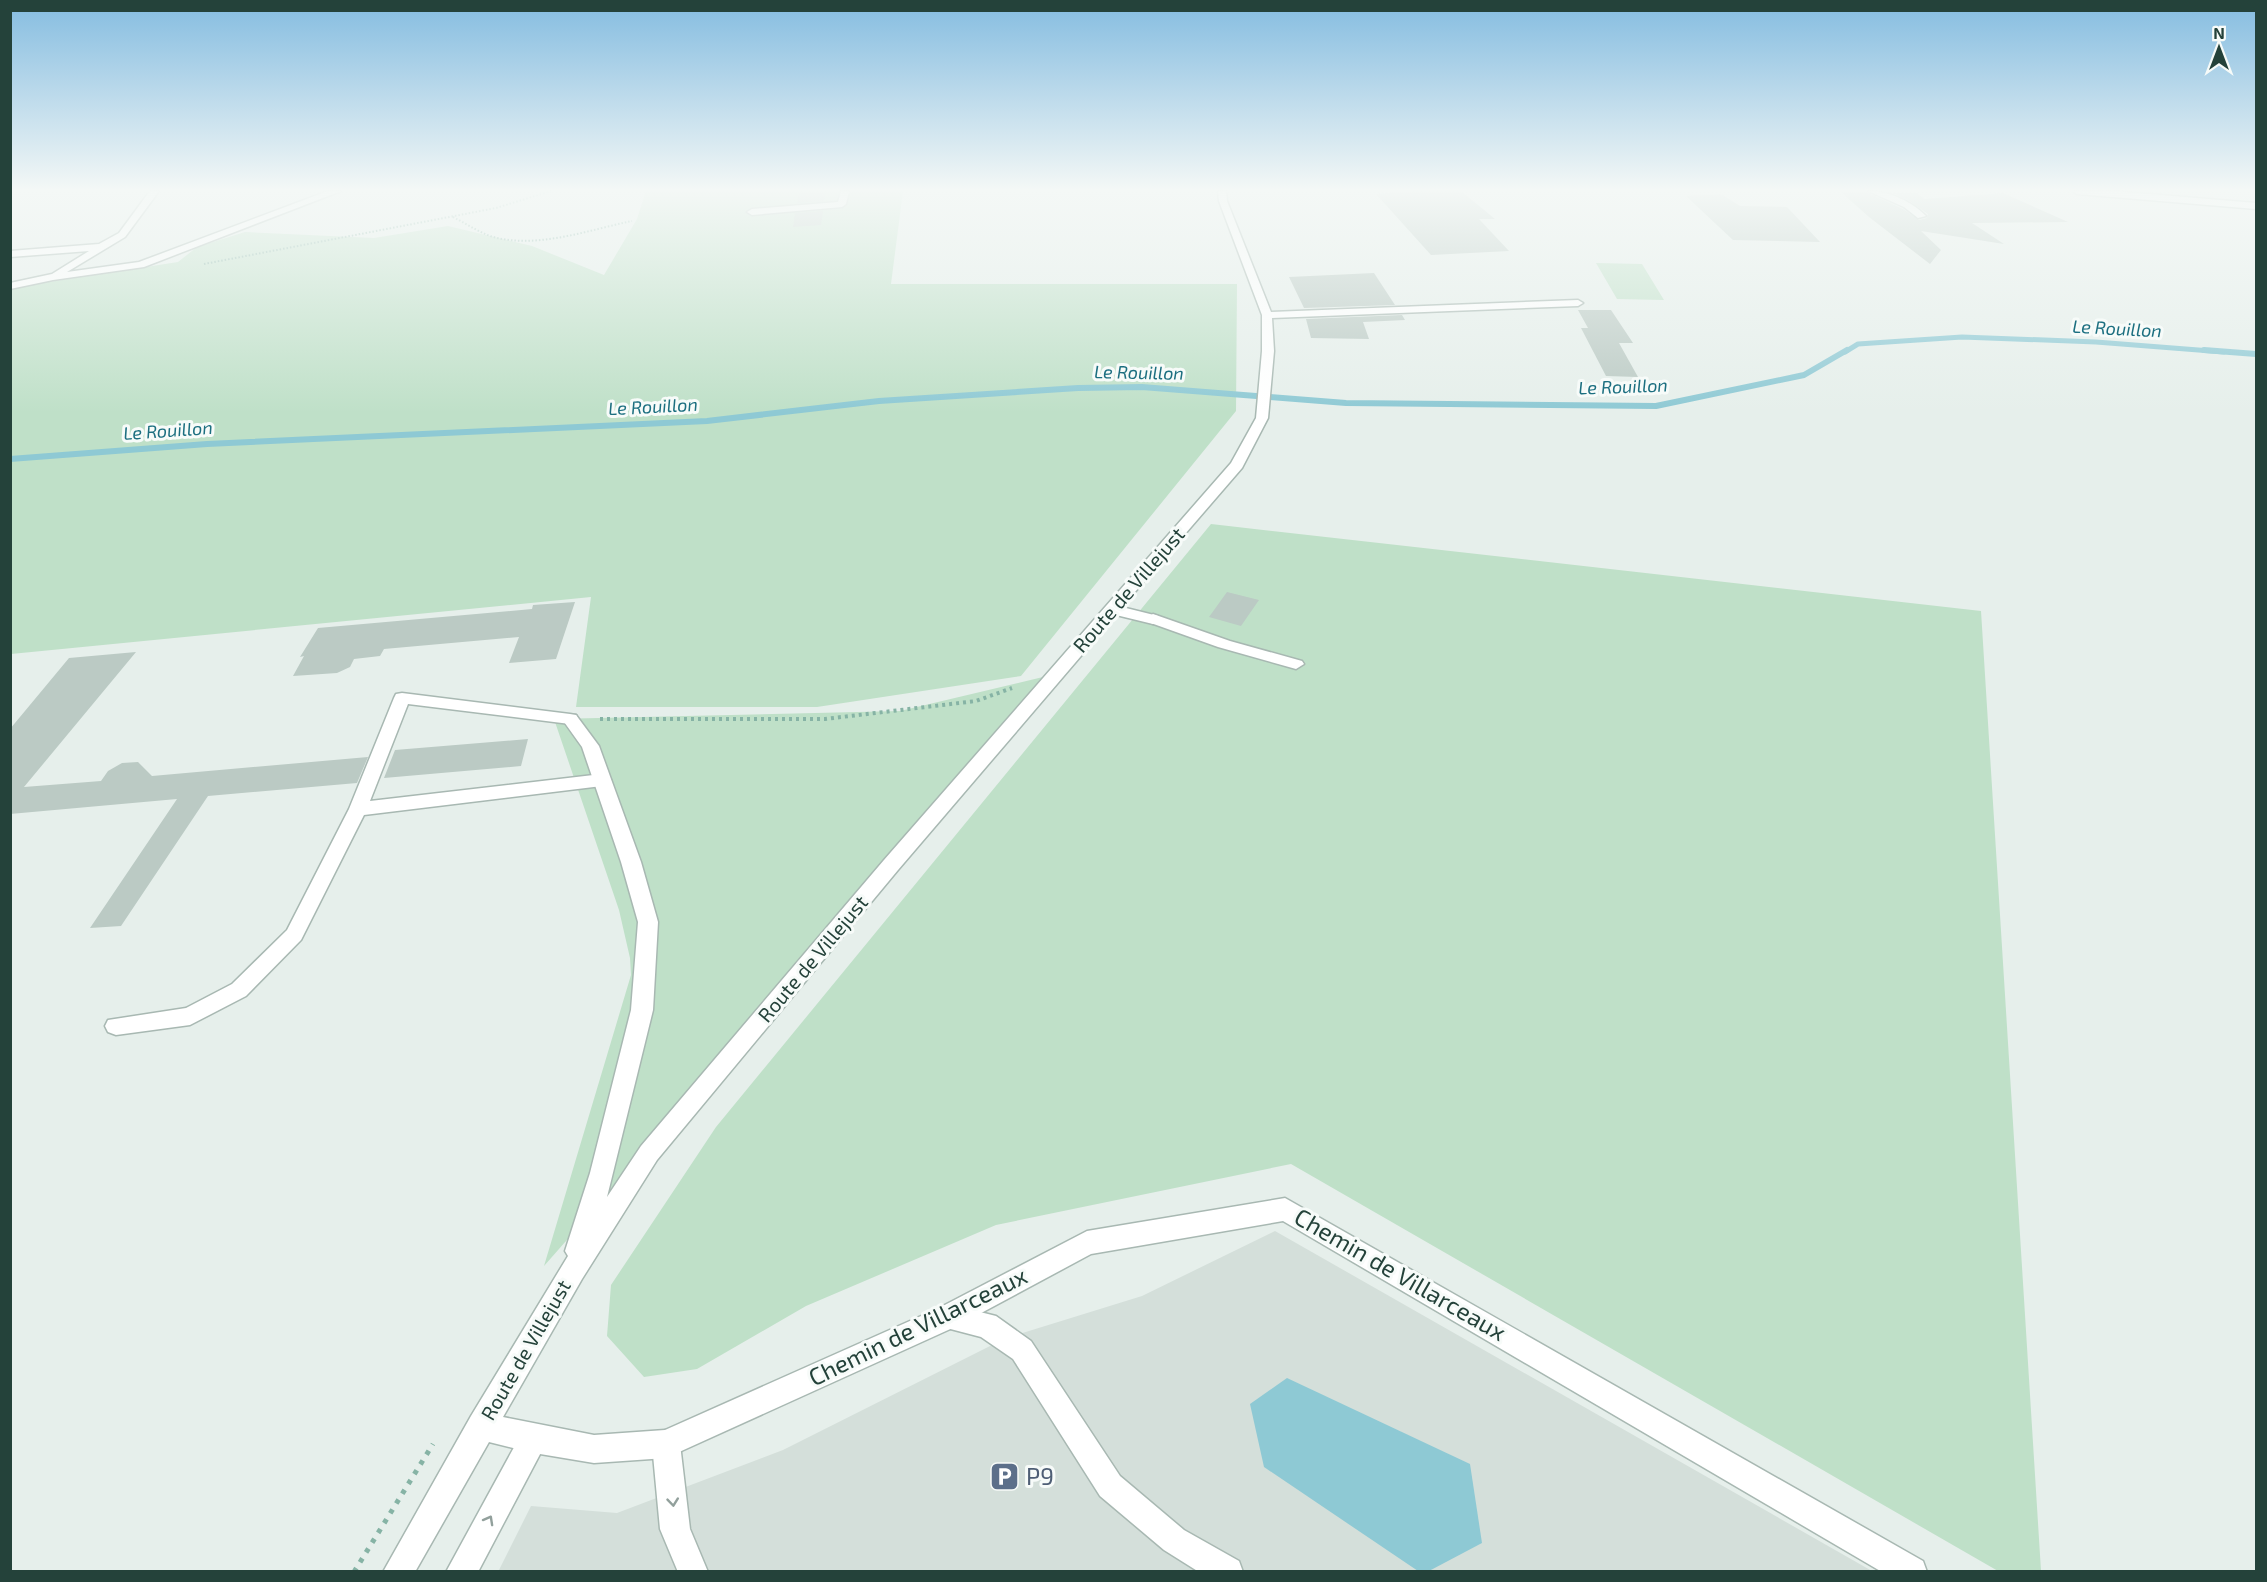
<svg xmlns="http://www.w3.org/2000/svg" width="2267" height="1582" font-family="'Exo 2',sans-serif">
	<rect width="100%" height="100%" fill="#e6efeb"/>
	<!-- built -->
	<path fill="#d4dfda" d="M 1275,1231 L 1872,1571 L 498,1572 L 531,1506 L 617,1513 L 783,1450 L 1006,1338 L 1142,1296 Z"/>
	<!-- green -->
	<path fill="#bfe0c8" d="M 646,191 L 903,191 L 891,284 L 1237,284 L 1236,411 L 1021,676 L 817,707 L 576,707 L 591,597 L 11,654 L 10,288 L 178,262 L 197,247 L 245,232 L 374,238 L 448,226 L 532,246 L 604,275 L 637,219 Z
		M 1596,263 L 1642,264 L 1664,300 L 1617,299 Z
		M 1211,524 L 1981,611 L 2041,1571 L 1998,1571 L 1291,1164 L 996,1225 L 806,1306 L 697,1369 L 644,1377 L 607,1336 L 611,1285 L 716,1127 Z
		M 1043,677 L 662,1132 L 544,1266 L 631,975 L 630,958 L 619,910 L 554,719 L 900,711 Z"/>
	<!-- water -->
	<path fill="#8ec9d4" d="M 1287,1378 L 1470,1464 L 1482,1543 L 1429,1571 L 1418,1571 L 1264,1467 L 1250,1404 Z"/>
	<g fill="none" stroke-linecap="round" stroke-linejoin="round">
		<!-- stream-far1 -->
		<path stroke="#8ec9d4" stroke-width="5" d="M 1845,352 L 1858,344 L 1962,337 L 2096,342 L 2224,352"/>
		<!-- stream -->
		<path stroke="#8ec9d4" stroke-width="6" d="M 2204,350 L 2256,354
			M 10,459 L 207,444 L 707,421 L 879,401 L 1078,388 L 1142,387 L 1346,403 L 1656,406 L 1804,375 L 1847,350"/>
	</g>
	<!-- building -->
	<path fill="#bbcac4" d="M 799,191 L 826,191 L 824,201 L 797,203 Z
		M 1413,191 L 1461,191 L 1495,219 L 1479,219 L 1509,251 L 1431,255 L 1376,194 Z
		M 1841,192 L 1866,192 L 1903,209 L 1919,220 L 1927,218 L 1928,214 L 1908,200 L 1892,193 L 1917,193 L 1924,199 L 2003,193 L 2068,222 L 1972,223 L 2004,244 L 1921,231 L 1941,250 L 1930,264 L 1869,217 Z
		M 1721,194 L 1740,206 L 1787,207 L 1820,242 L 1733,240 L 1686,196 Z
		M 823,211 L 821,225 L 793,227 L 795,213 Z
		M 1374,273 L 1395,305 L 1304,308 L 1289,277 Z
		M 1578,310 L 1611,310 L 1633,343 L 1619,343 L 1638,377 L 1606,376 L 1581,328 L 1588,328 Z
		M 1402,315 L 1405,320 L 1363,322 L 1369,339 L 1311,338 L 1306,319 Z
		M 1227,592 L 1259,600 L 1241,626 L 1209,617 Z
		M 575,602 L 556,659 L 509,663 L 519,637 L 384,649 L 380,656 L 354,659 L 350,667 L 337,673 L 293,676 L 304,656 L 300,657 L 318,628 L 532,609 L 533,605 Z
		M 136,652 L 24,787 L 101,781 L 108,771 L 122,763 L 138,762 L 152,776 L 368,757 L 357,783 L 208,796 L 121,926 L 90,928 L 177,799 L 10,814 L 10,729 L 69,658 Z
		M 528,739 L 521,766 L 384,778 L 395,750 Z"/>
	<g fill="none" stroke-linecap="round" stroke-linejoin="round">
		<defs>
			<path id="service" d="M 150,191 L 159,191 L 125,237 L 67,272 L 139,262 L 328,191 L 341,191 L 144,267 L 53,280 L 10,289 L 10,283 L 52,274 L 89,251 L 10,257 L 10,251 L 99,244 L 119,233 Z
				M 841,191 L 849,191 L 846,204 L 842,207 L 752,215 L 747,212 L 752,209 L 838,202 Z
				M 1868,191 C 1889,191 1911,201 1926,216 L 1918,218 L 1904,207 Z
				M 1153,614 L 1230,641 L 1302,661 L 1304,664 L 1296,669 L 1218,647 L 1148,622 L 1145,619 Z
				M 402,693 L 570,714 L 576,715 L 578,719 L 576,723 L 570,724 L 408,704 L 370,801 L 602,774 L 608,776 L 611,780 L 608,784 L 602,786 L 364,815 L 301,940 L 246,996 L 190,1025 L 116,1035 L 108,1032 L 105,1026 L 108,1020 L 186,1008 L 232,984 L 287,930 L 349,809 L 394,698 L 396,694 Z
				M 948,1304 L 996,1316 L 1031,1341 L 1120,1476 L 1184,1530 L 1239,1561 L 1243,1572 L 1199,1572 L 1164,1550 L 1100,1496 L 1013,1359 L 981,1337 L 939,1326 L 935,1317 L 939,1308 Z
				M 534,1425 L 544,1429 L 548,1439 L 478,1572 L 446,1572 L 524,1429 Z
				M 666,1430 L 676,1434 L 680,1444 L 690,1529 L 708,1572 L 678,1572 L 660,1529 L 652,1444 L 656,1434 Z"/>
			<path id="minor" d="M 1218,191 L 1226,191 L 1227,201 L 1271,312 L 1578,300 L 1583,303 L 1578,306 L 1272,318 L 1274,351 L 1268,418 L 1242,468 L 1122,607 L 1158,616 L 1161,619 L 1158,622 L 1153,624 L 1116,615 L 898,870 L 657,1160 L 582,1279 L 503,1417 L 594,1435 L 665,1430 L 939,1308 L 1087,1231 L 1285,1198 L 1923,1561 L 1927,1572 L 1882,1572 L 1283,1221 L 1091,1254 L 957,1326 L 666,1458 L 594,1463 L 534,1453 L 489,1442 L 415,1572 L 383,1572 L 471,1416 L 568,1256 L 565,1251 L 590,1173 L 631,1010 L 638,922 L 621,862 L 582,747 L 562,719 L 564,715 L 576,715 L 599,746 L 641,862 L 658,922 L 653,1010 L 607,1197 L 641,1146 L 884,860 L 1231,463 L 1256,418 L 1262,351 L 1262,315 L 1219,201 Z
				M 2073,191 L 2113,191 L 2256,203 L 2256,209 L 2077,194 Z"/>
		</defs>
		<!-- service casing -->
		<use href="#service" stroke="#a8b8b2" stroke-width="3"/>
		<!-- minor casing -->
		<use href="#minor" stroke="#a8b8b2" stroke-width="3"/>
		<!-- path-far2 -->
		<path stroke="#86b3a5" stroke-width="2" stroke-dasharray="1.5 2" stroke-linecap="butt" d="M 453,217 C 465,223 477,231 490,236 C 535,250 588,230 632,221
			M 204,264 L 496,208 L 551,191"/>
		<!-- path-far1 -->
		<path stroke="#86b3a5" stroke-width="4" stroke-dasharray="3 4" stroke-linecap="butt" d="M 600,719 L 825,719 L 976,701 L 1012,688"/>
		<!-- path -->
		<path stroke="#86b3a5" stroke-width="5" stroke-dasharray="4.5 7" stroke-linecap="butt" d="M 354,1572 L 433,1444"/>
		<!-- service -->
		<use href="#service" fill="#fff" fill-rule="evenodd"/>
		<!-- minor -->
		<use href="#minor" fill="#fff" fill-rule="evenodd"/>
	</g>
	<!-- one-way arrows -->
	<defs><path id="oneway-chevron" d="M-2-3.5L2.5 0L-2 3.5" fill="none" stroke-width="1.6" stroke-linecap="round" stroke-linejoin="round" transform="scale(1.5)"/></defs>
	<g stroke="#92a09c">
		<use href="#oneway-chevron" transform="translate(673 1502) rotate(84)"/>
		<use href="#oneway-chevron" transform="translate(489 1520) rotate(-61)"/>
	</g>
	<!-- sky -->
	<linearGradient id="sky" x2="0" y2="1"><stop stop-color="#84bce0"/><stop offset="0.46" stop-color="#f4f8f6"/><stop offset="1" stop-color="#f4f8f6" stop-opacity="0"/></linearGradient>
	<rect width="2267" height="413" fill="url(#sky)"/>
	<!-- icons -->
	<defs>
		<symbol id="parking-square" viewBox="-11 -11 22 22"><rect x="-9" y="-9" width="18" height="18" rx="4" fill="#5c6f8a" stroke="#f7fbf9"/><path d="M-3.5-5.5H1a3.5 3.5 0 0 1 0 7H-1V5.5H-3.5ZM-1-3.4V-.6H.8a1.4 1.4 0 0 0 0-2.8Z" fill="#fff"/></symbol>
	</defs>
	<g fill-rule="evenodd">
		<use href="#parking-square" x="988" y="1460" width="33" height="33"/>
	</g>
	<g text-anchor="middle" stroke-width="6" stroke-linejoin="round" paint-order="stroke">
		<!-- far-water labels -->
		<g font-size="18" font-style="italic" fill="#1c6f80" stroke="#f7fbf9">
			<text transform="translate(2117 329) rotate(3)" y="6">Le Rouillon</text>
			<text transform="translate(1139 373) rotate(1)" y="6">Le Rouillon</text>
			<text transform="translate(1623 387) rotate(-2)" y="6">Le Rouillon</text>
			<text transform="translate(653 407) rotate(-3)" y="6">Le Rouillon</text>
			<text transform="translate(168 431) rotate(-4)" y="6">Le Rouillon</text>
		</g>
		<!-- street labels -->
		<g font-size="20" fill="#24423a" stroke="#f7fbf9">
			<text transform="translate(1129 590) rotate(-49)" y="7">Route de Villejust</text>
			<text transform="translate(813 959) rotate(-50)" y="7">Route de Villejust</text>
			<text transform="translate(526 1350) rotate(-60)" y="7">Route de Villejust</text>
		</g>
		<!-- near-street labels -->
		<g font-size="24" fill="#24423a" stroke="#f7fbf9">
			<text transform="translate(1400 1275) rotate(30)" y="8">Chemin de Villarceaux</text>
			<text transform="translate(918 1327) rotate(-26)" y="8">Chemin de Villarceaux</text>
		</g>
		<!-- near-service labels -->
		<g font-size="24" fill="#4e5e75" stroke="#f7fbf9" text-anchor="start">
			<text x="1026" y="1485">P9</text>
		</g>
	</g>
	<!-- border -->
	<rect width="2267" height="1582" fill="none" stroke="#24423a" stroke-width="24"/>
	<!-- north arrow -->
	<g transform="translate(2219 48)" stroke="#f7fbf9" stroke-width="4.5" paint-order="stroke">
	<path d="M0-4.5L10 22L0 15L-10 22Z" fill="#24423a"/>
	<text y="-9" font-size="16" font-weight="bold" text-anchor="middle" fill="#24423a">N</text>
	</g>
</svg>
